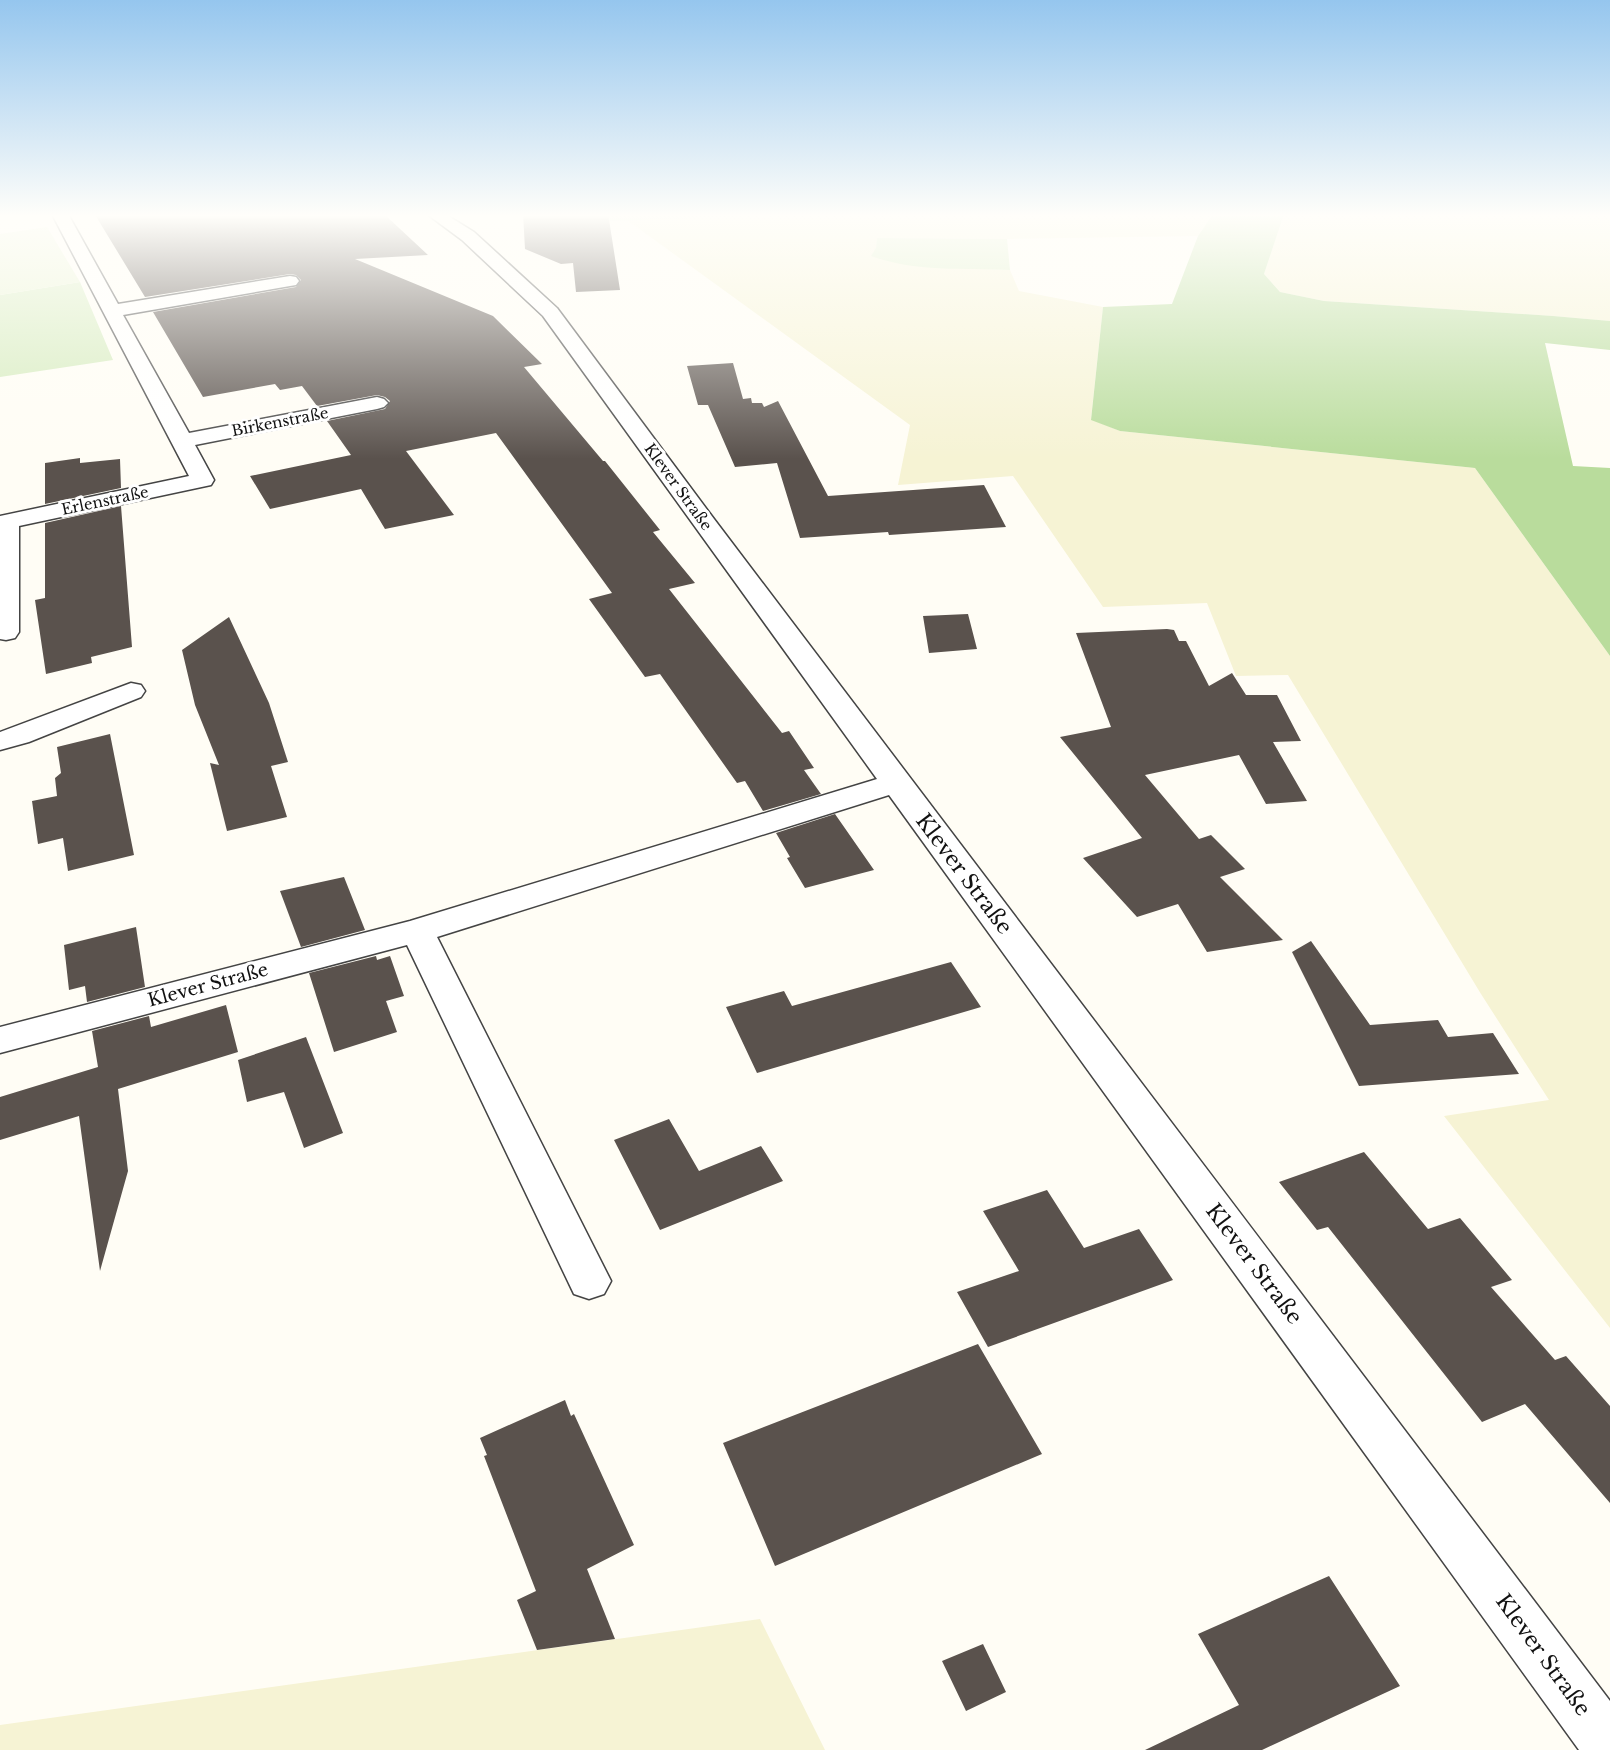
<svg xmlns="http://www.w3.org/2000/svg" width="1610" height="1750" font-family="'Libre Baskerville',serif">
	<rect width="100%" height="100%" fill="#fffdf5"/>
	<!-- farmland -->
	<path fill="#f6f3d4" d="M 809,214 L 844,214 L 866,217 L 878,214 L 1213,214 L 1198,236 L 1007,239 L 877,238 L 876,248 L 936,267 L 1010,270 L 1019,291 L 1103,307 L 1091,419 L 1120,431 L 1475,468 L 1610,656 L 1610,1328 L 1444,1116 L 1549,1100 L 1481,994 L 1288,675 L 1236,676 L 1207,603 L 1103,607 L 1013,476 L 898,485 L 910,425 L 627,220 Z
		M 1284,214 L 1610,214 L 1610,321 L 1553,316 L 1324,301 L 1280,292 L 1264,274 Z
		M 760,1619 L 825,1750 L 0,1750 L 0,1725 Z"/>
	<!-- green -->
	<path fill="#d5ebbd" d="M 593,214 L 809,214 L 605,221 Z
		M 877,238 L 1007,239 L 1010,270 C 965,268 914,272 871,256 L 876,248 Z
		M 80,282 L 113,360 L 0,377 L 0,295 Z"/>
	<!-- forest -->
	<path fill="#b9dc9c" d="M 1213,214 L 1284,214 L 1264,274 L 1280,292 L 1324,301 L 1553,316 L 1610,321 L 1610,350 L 1545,343 L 1573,466 L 1610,468 L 1610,656 L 1475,468 L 1120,431 L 1091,420 L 1103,307 L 1172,304 L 1198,236 Z"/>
	<!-- pitch -->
	<path fill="#e6f2cf" d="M 47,227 L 80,282 L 0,295 L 0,234 Z"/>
	<!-- building -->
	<path fill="#5a524d" d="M 94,213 L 383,213 L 428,255 L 355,259 L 493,316 L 542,364 L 524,367 L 603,461 L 605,461 L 660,530 L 653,532 L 695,583 L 669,589 L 782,733 L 789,731 L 814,768 L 804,770 L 821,794 L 763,811 L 745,781 L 737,783 L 660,674 L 645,677 L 589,599 L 612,593 L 496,433 L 406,451 L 454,515 L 385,529 L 361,489 L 270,509 L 250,476 L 351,455 L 327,421 L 385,409 L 390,401 L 385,397 L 377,395 L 317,406 L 302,386 L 280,390 L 275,384 L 203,397 L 153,312 L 296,287 L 301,280 L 296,275 L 290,274 L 145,297 Z
		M 523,213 L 608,213 L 620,290 L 576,292 L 573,263 L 561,264 L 525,249 Z
		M 733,363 L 743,399 L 751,398 L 752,403 L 762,403 L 764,407 L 778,401 L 828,496 L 984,485 L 1006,527 L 889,535 L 888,532 L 800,538 L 777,463 L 735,467 L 708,405 L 698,405 L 687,366 Z
		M 80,458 L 80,463 L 120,459 L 121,488 L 45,504 L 45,463 Z
		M 121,506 L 132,647 L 91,657 L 92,663 L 46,674 L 35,600 L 45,598 L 45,523 Z
		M 968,614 L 977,649 L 929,653 L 923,616 Z
		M 229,617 L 269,703 L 288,762 L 271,766 L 287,817 L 227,831 L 210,763 L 219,765 L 195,705 L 182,650 Z
		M 1167,629 L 1174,630 L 1179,641 L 1186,641 L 1209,686 L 1232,673 L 1246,695 L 1277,695 L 1301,741 L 1273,742 L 1307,801 L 1266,804 L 1239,755 L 1145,775 L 1199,839 L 1211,835 L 1245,869 L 1220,877 L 1283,940 L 1207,952 L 1178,904 L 1137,917 L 1083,858 L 1142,838 L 1060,737 L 1111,727 L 1076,633 Z
		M 110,734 L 134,855 L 68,871 L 63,838 L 38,844 L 32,801 L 57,796 L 55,778 L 61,773 L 57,747 Z
		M 835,814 L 874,870 L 805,888 L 787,858 L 790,857 L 776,833 Z
		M 344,877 L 365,930 L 301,947 L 280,891 Z
		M 136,927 L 145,987 L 87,1002 L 85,986 L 69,990 L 64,945 Z
		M 1311,941 L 1370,1025 L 1438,1020 L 1448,1037 L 1493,1033 L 1519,1074 L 1359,1086 L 1292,952 Z
		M 376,956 L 377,960 L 390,956 L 404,996 L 386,1001 L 397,1032 L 334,1052 L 309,973 Z
		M 951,962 L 981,1007 L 757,1073 L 726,1007 L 784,991 L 792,1006 Z
		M 226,1005 L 238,1052 L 118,1089 L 128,1171 L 100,1271 L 79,1116 L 0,1140 L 0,1097 L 98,1067 L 92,1031 L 149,1016 L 151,1027 Z
		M 306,1037 L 343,1133 L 304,1148 L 284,1092 L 247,1102 L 238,1060 Z
		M 669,1119 L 699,1171 L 761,1146 L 783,1181 L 660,1230 L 614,1140 Z
		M 1364,1152 L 1428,1229 L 1460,1218 L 1512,1280 L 1491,1287 L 1555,1360 L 1566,1356 L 1610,1406 L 1610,1503 L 1525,1404 L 1482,1422 L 1328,1227 L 1317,1230 L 1279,1182 Z
		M 1047,1190 L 1084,1248 L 1139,1229 L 1173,1280 L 988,1347 L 957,1292 L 1019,1271 L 983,1211 Z
		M 978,1344 L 1042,1454 L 775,1566 L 723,1443 Z
		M 565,1400 L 571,1416 L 574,1414 L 634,1545 L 587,1569 L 615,1639 L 537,1650 L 517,1600 L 536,1591 L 484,1456 L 487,1455 L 480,1438 Z
		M 1329,1576 L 1400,1686 L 1262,1750 L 1145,1750 L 1239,1705 L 1198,1634 Z
		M 983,1644 L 1006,1692 L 966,1711 L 942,1661 Z"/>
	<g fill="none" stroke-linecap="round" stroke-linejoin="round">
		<defs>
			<path id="minor" d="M 52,214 L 68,214 L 118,304 L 290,276 L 296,277 L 299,281 L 296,285 L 290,286 L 123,315 L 189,433 L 377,397 L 384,399 L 388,403 L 384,407 L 377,409 L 195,445 L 214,480 L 211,485 L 19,526 L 19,632 L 15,638 L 6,640 L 0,639 L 0,516 L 189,476 Z
				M 427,214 L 445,214 L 474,232 L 557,308 L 714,519 L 1610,1701 L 1610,1750 L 1579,1750 L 889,795 L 437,937 L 611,1281 L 604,1294 L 589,1299 L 574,1294 L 407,945 L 0,1053 L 0,1027 L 410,921 L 877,779 L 543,316 L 462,240 Z
				M 131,683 L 141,685 L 145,691 L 141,697 L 29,742 L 0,750 L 0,732 Z"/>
		</defs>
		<!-- minor casing -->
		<use href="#minor" stroke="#444" stroke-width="3"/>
		<!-- minor -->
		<use href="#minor" fill="#fff" fill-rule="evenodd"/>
	</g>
	<!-- sky -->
	<linearGradient id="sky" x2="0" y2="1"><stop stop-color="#95c6ee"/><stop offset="0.47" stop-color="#fffefa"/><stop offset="1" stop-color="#fffefa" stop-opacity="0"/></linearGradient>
	<rect width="1610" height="459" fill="url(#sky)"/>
	<g text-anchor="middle" stroke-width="6" stroke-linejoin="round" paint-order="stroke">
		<!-- far-street labels -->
		<g font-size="15" fill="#111" stroke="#fff">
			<text transform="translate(280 422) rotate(-11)" y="5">Birkenstraße</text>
			<text transform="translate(678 487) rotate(54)" y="5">Klever Straße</text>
			<text transform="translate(105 501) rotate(-12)" y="5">Erlenstraße</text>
		</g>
		<!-- street labels -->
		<g font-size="18" fill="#111" stroke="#fff">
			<text transform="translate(208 985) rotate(-15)" y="6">Klever Straße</text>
		</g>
		<!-- near-street labels -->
		<g font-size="21" fill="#111" stroke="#fff">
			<text transform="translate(964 874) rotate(53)" y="7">Klever Straße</text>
			<text transform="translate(1254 1264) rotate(53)" y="7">Klever Straße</text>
			<text transform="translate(1543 1655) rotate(54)" y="7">Klever Straße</text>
		</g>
	</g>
</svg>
